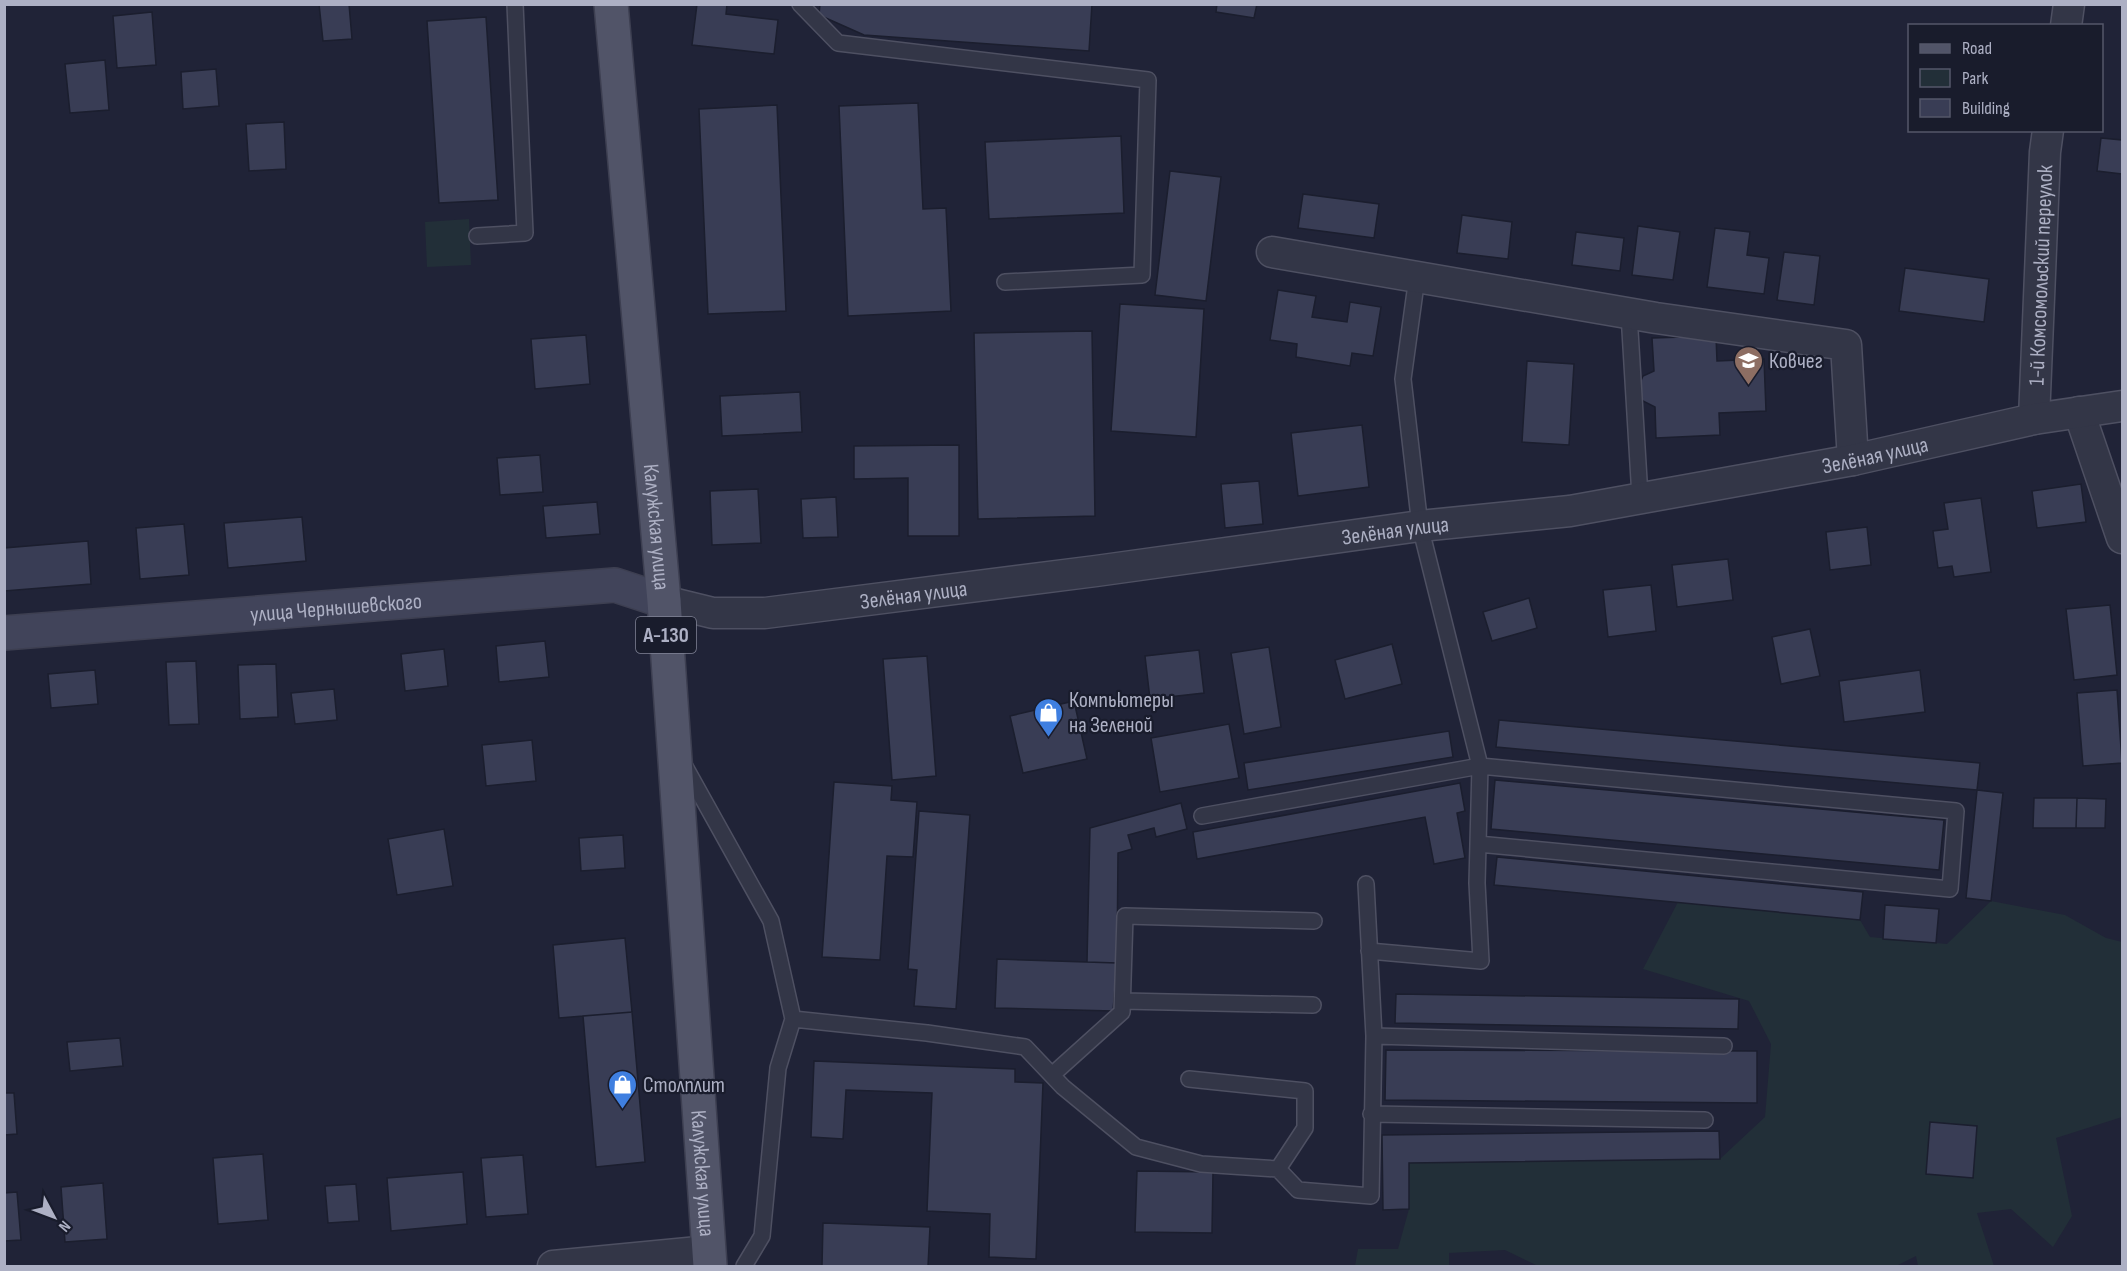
<svg xmlns="http://www.w3.org/2000/svg" width="2127" height="1271" font-family="'Sofia Sans Condensed',sans-serif">
	<rect width="100%" height="100%" fill="#202337"/>
	<!-- green -->
	<path fill="#222f38" d="M 469,219 L 471,265 L 427,267 L 425,222 Z
		M 1991,901 L 2065,915 L 2106,938 L 2122,942 L 2122,1117 L 2056,1138 L 2072,1216 L 2053,1247 L 2011,1209 L 1977,1213 L 1994,1266 L 1918,1266 L 1916,1256 L 1896,1266 L 1538,1266 L 1505,1250 L 1449,1253 L 1449,1266 L 1355,1266 L 1358,1249 L 1398,1249 L 1409,1209 L 1409,1163 L 1720,1159 L 1765,1117 L 1771,1044 L 1749,1001 L 1643,969 L 1678,902 L 1860,920 L 1870,937 L 1947,944 Z"/>
	<!-- building -->
	<path fill="#393d55" stroke="#1b1e2e" stroke-width="1.5" d="M 319,4 L 349,4 L 352,39 L 323,41 Z
		M 697,4 L 727,4 L 726,14 L 778,20 L 774,54 L 692,45 Z
		M 820,4 L 1092,4 L 1089,51 L 864,35 L 819,15 Z
		M 1217,4 L 1257,4 L 1254,18 L 1216,12 Z
		M 152,12 L 156,65 L 117,68 L 113,16 Z
		M 486,17 L 498,200 L 439,203 L 427,21 Z
		M 105,60 L 109,110 L 70,113 L 65,64 Z
		M 216,69 L 219,106 L 183,109 L 181,72 Z
		M 918,103 L 923,209 L 946,208 L 951,311 L 848,316 L 839,106 Z
		M 777,105 L 786,311 L 708,314 L 699,109 Z
		M 284,122 L 286,169 L 249,171 L 246,124 Z
		M 1121,136 L 1124,213 L 989,219 L 985,142 Z
		M 2101,138 L 2122,140 L 2122,174 L 2097,171 Z
		M 1170,171 L 1221,177 L 1206,301 L 1155,295 Z
		M 1303,194 L 1379,204 L 1374,238 L 1298,228 Z
		M 1462,215 L 1512,222 L 1508,259 L 1457,253 Z
		M 1638,226 L 1680,232 L 1673,280 L 1632,275 Z
		M 1715,228 L 1750,232 L 1747,255 L 1769,258 L 1764,294 L 1707,287 Z
		M 1576,232 L 1624,238 L 1620,271 L 1572,265 Z
		M 1784,252 L 1820,256 L 1814,305 L 1777,300 Z
		M 1905,268 L 1989,279 L 1984,322 L 1899,311 Z
		M 1278,290 L 1316,296 L 1312,317 L 1347,322 L 1350,302 L 1381,307 L 1373,356 L 1352,353 L 1350,366 L 1296,357 L 1297,344 L 1270,340 Z
		M 1120,304 L 1204,309 L 1196,437 L 1111,431 Z
		M 1092,331 L 1095,516 L 978,519 L 974,333 Z
		M 586,335 L 590,384 L 535,389 L 531,339 Z
		M 1716,336 L 1717,361 L 1764,359 L 1766,411 L 1719,413 L 1720,435 L 1656,438 L 1655,407 L 1643,401 L 1637,390 L 1643,376 L 1654,371 L 1652,338 Z
		M 1527,361 L 1574,364 L 1569,445 L 1522,442 Z
		M 800,392 L 802,432 L 722,436 L 720,396 Z
		M 1362,425 L 1369,487 L 1298,496 L 1291,433 Z
		M 959,445 L 959,536 L 908,536 L 908,478 L 854,479 L 854,446 Z
		M 540,455 L 543,492 L 500,495 L 497,458 Z
		M 1259,481 L 1263,524 L 1225,528 L 1221,484 Z
		M 2081,484 L 2086,522 L 2037,528 L 2032,491 Z
		M 758,489 L 761,543 L 712,545 L 710,491 Z
		M 836,497 L 838,537 L 803,538 L 801,499 Z
		M 1981,498 L 1991,572 L 1954,577 L 1952,566 L 1938,568 L 1933,531 L 1948,529 L 1944,503 Z
		M 597,502 L 600,534 L 546,538 L 543,506 Z
		M 302,517 L 306,561 L 228,568 L 224,523 Z
		M 184,524 L 189,575 L 140,579 L 136,528 Z
		M 1867,527 L 1871,565 L 1830,570 L 1826,532 Z
		M 88,541 L 91,584 L 4,591 L 4,548 Z
		M 1728,559 L 1733,600 L 1677,607 L 1672,565 Z
		M 1651,585 L 1656,631 L 1608,637 L 1603,590 Z
		M 1529,598 L 1537,628 L 1492,641 L 1483,612 Z
		M 2110,605 L 2117,675 L 2074,680 L 2066,609 Z
		M 1810,629 L 1820,676 L 1781,684 L 1772,637 Z
		M 545,641 L 549,677 L 499,682 L 496,646 Z
		M 1392,644 L 1402,684 L 1345,699 L 1335,660 Z
		M 1269,647 L 1281,727 L 1244,734 L 1231,653 Z
		M 444,649 L 448,686 L 405,691 L 401,654 Z
		M 1199,650 L 1204,693 L 1150,699 L 1145,656 Z
		M 927,656 L 936,776 L 892,780 L 883,659 Z
		M 196,661 L 199,724 L 169,725 L 166,662 Z
		M 276,664 L 278,717 L 240,719 L 238,665 Z
		M 95,670 L 98,704 L 51,708 L 48,674 Z
		M 1920,670 L 1925,712 L 1844,722 L 1839,681 Z
		M 334,689 L 337,720 L 295,724 L 291,693 Z
		M 2117,690 L 2122,763 L 2083,766 L 2077,693 Z
		M 1074,701 L 1087,759 L 1023,773 L 1010,716 Z
		M 1499,720 L 1980,763 L 1977,790 L 1496,747 Z
		M 1229,724 L 1239,778 L 1160,792 L 1151,738 Z
		M 1449,731 L 1453,757 L 1248,790 L 1244,763 Z
		M 532,740 L 536,781 L 486,786 L 482,745 Z
		M 1495,780 L 1944,820 L 1939,870 L 1491,829 Z
		M 834,782 L 892,786 L 891,800 L 917,802 L 913,857 L 887,856 L 880,960 L 822,957 Z
		M 1460,783 L 1465,811 L 1457,813 L 1465,858 L 1434,864 L 1425,817 L 1197,859 L 1193,832 Z
		M 1977,790 L 2003,793 L 1991,901 L 1966,898 Z
		M 2034,798 L 2077,798 L 2076,828 L 2033,828 Z
		M 2077,798 L 2106,799 L 2105,828 L 2076,828 Z
		M 1181,803 L 1187,829 L 1156,837 L 1154,828 L 1128,835 L 1132,849 L 1118,853 L 1117,963 L 1087,962 L 1090,828 Z
		M 919,811 L 970,815 L 956,1009 L 914,1006 L 917,970 L 908,969 Z
		M 444,829 L 453,886 L 397,895 L 388,839 Z
		M 623,835 L 625,868 L 581,871 L 579,838 Z
		M 1497,857 L 1863,892 L 1860,920 L 1494,885 Z
		M 1885,905 L 1939,909 L 1936,943 L 1883,939 Z
		M 625,938 L 632,1012 L 559,1018 L 553,945 Z
		M 997,959 L 1117,963 L 1113,1011 L 995,1008 Z
		M 1396,994 L 1739,999 L 1738,1029 L 1395,1023 Z
		M 632,1012 L 645,1162 L 596,1167 L 583,1016 Z
		M 120,1038 L 123,1066 L 70,1071 L 67,1042 Z
		M 1386,1050 L 1757,1051 L 1757,1103 L 1385,1100 Z
		M 814,1061 L 1015,1069 L 1015,1082 L 1043,1083 L 1036,1259 L 989,1257 L 990,1214 L 927,1211 L 932,1093 L 846,1090 L 843,1139 L 811,1137 Z
		M 4,1093 L 14,1093 L 17,1134 L 4,1135 Z
		M 1930,1122 L 1977,1126 L 1973,1178 L 1926,1174 Z
		M 1719,1131 L 1720,1159 L 1409,1163 L 1409,1209 L 1383,1210 L 1382,1135 Z
		M 263,1154 L 268,1220 L 218,1224 L 213,1158 Z
		M 523,1155 L 528,1214 L 486,1217 L 481,1158 Z
		M 1137,1171 L 1213,1172 L 1212,1233 L 1135,1232 Z
		M 463,1172 L 467,1224 L 391,1231 L 387,1178 Z
		M 103,1183 L 107,1239 L 65,1242 L 61,1187 Z
		M 356,1184 L 359,1221 L 328,1223 L 325,1186 Z
		M 17,1192 L 21,1240 L 4,1241 L 4,1193 Z
		M 823,1223 L 930,1227 L 928,1266 L 822,1266 Z"/>
	<g fill="none" stroke-linecap="round" stroke-linejoin="round">
		<defs>
			<path id="lane" d="M 800,4 L 838,43 L 1148,80 L 1142,275 L 1005,282
				M 477,236 L 525,233 L 515,4
				M 1629,314 L 1640,497
				M 683,763 L 771,921 L 793,1019 L 778,1068 L 762,1236 L 744,1266
				M 1202,816 L 1480,766 L 1956,811 L 1950,889 L 1478,844
				M 1369,951 L 1481,961 L 1477,883 L 1480,766 L 1420,526 L 1403,379 L 1417,277
				M 1123,1001 L 1313,1005
				M 793,1019 L 927,1033 L 1025,1047 L 1063,1087 L 1136,1147 L 1201,1164 L 1278,1169 L 1298,1190 L 1371,1196 L 1374,1036 L 1366,884
				M 1374,1036 L 1724,1046
				M 1052,1075 L 1122,1012 L 1125,916 L 1314,921
				M 1189,1079 L 1305,1091 L 1305,1128 L 1278,1169
				M 1371,1114 L 1705,1120"/>
			<g id="street">
				<path d="M 2066,26 L 2069,4"/>
				<path d="M 1272,252 L 1656,318 L 1846,345 L 1853,460"/>
				<path d="M 2079,412 L 2122,538"/>
				<path id="s1" d="M 2034,419 L 2045,152 L 2048,130"/>
				<path id="s2" d="M 664,601 L 713,613 L 765,613 L 1096,571 L 1420,526 L 1570,511 L 1853,460 L 2034,419 L 2122,406"/>
				<path d="M 553,1266 L 709,1251"/>
			</g>
			<g id="secondary">
				<path id="s3" d="M 4,633 L 615,585 L 664,601"/>
			</g>
			<g id="primary">
				<path id="s4" d="M 611,4 L 664,601 L 710,1266"/>
			</g>
		</defs>
		<!-- lane casing -->
		<use href="#lane" stroke="#4e5062" stroke-width="18"/>
		<!-- street casing -->
		<use href="#street" stroke="#4e5062" stroke-width="33"/>
		<!-- secondary casing -->
		<use href="#secondary" stroke="#3d3f51" stroke-width="36"/>
		<!-- primary casing -->
		<use href="#primary" stroke="#3d3f51" stroke-width="36"/>
		<!-- lane -->
		<use href="#lane" stroke="#333647" stroke-width="15"/>
		<!-- street -->
		<use href="#street" stroke="#333647" stroke-width="30"/>
		<!-- secondary -->
		<use href="#secondary" stroke="#41445a" stroke-width="33"/>
		<!-- primary -->
		<use href="#primary" stroke="#515468" stroke-width="33"/>
	</g>
	<!-- icons -->
	<defs>
		<symbol id="school-pin" viewBox="-11 -11 22 30"><path d="M0 17L-7.5 6A9.5 9.5 0 1 1 7.5 6Z" fill="#8d6e63" stroke="#191c2c"/><path d="M0-5L7-2L0 1L-7-2ZM-4 1L0 2.5L4 1V4Q0 6-4 4Z" fill="#fff"/></symbol>
		<symbol id="shop-pin" viewBox="-11 -11 22 30"><path d="M0 17L-7.5 6A9.5 9.5 0 1 1 7.5 6Z" fill="#3f7fe0" stroke="#191c2c"/><path d="M-5-2.5h2.3a2.7 3.5 0 0 1 5.4 0H5L5.5 6h-11ZM-1.5-2.5h3a1.5 2.3 0 0 0-3 0Z" fill="#fff"/></symbol>
	</defs>
	<g fill-rule="evenodd">
		<use href="#school-pin" x="1732" y="344" width="33" height="45"/>
		<use href="#shop-pin" x="1032" y="696" width="33" height="45"/>
		<use href="#shop-pin" x="606" y="1068" width="33" height="45"/>
	</g>
	<g text-anchor="middle" stroke-width="4.5" stroke-linejoin="round" paint-order="stroke">
		<!-- shield labels -->
		<rect fill="#191c2c" stroke="#818496" stroke-width="1.5" x="636" y="617" width="60" height="36" rx="4.5"/>
		<g font-size="21" font-weight="bold" fill="#adb0c4">
			<text x="666" y="642">А-130</text>
		</g>
		<!-- street labels -->
		<g font-size="22" fill="#adb0c4" stroke="#191c2c">
			<text dy="8" stroke="none"><textPath href="#s1" startOffset="144">1-й Комсомольский переулок</textPath></text>
			<text dy="8" stroke="none"><textPath href="#s2" startOffset="1224">Зелёная улица</textPath></text>
			<text dy="8" stroke="none"><textPath href="#s4" startOffset="525">Калужская улица</textPath></text>
			<text dy="8" stroke="none"><textPath href="#s2" startOffset="738">Зелёная улица</textPath></text>
			<text dy="8" stroke="none"><textPath href="#s2" startOffset="252">Зелёная улица</textPath></text>
			<text dy="8" stroke="none"><textPath href="#s3" startOffset="333">улица Чернышевского</textPath></text>
			<text dy="8" stroke="none"><textPath href="#s4" startOffset="1173">Калужская улица</textPath></text>
		</g>
		<!-- poi labels -->
		<g font-size="22" fill="#adb0c4" stroke="#191c2c" text-anchor="start">
			<text x="1769" y="368">Ковчег</text>
			<text x="1069" y="707">Компьютеры<tspan x="1069" dy="25">на Зеленой</tspan></text>
			<text x="643" y="1092">Столплит</text>
		</g>
	</g>
	<!-- border -->
	<rect width="2127" height="1271" fill="none" stroke="#adb0c4" stroke-width="12"/>
	<!-- legend -->
	<rect x="1908" y="24" width="195" height="108" fill="#191c2c" stroke="#545769" stroke-width="1.5"/>
	<rect x="1920" y="44" width="30" height="9" fill="#515468" stroke="#545769" stroke-width="1.5"/>
	<text x="1962" y="54" font-size="18" fill="#adb0c4">Road</text>
	<rect x="1920" y="69" width="30" height="18" fill="#222f38" stroke="#545769" stroke-width="1.5"/>
	<text x="1962" y="84" font-size="18" fill="#adb0c4">Park</text>
	<rect x="1920" y="99" width="30" height="18" fill="#393d55" stroke="#545769" stroke-width="1.5"/>
	<text x="1962" y="114" font-size="18" fill="#adb0c4">Building</text>
	<!-- north arrow -->
	<g transform="translate(54 1217) rotate(131)" stroke="#191c2c" stroke-width="4.5" paint-order="stroke">
	<path d="M0-4.5L10 22L0 15L-10 22Z" fill="#adb0c4"/>
	<text y="-9" font-size="16" font-weight="bold" text-anchor="middle" fill="#adb0c4">N</text>
	</g>
</svg>
